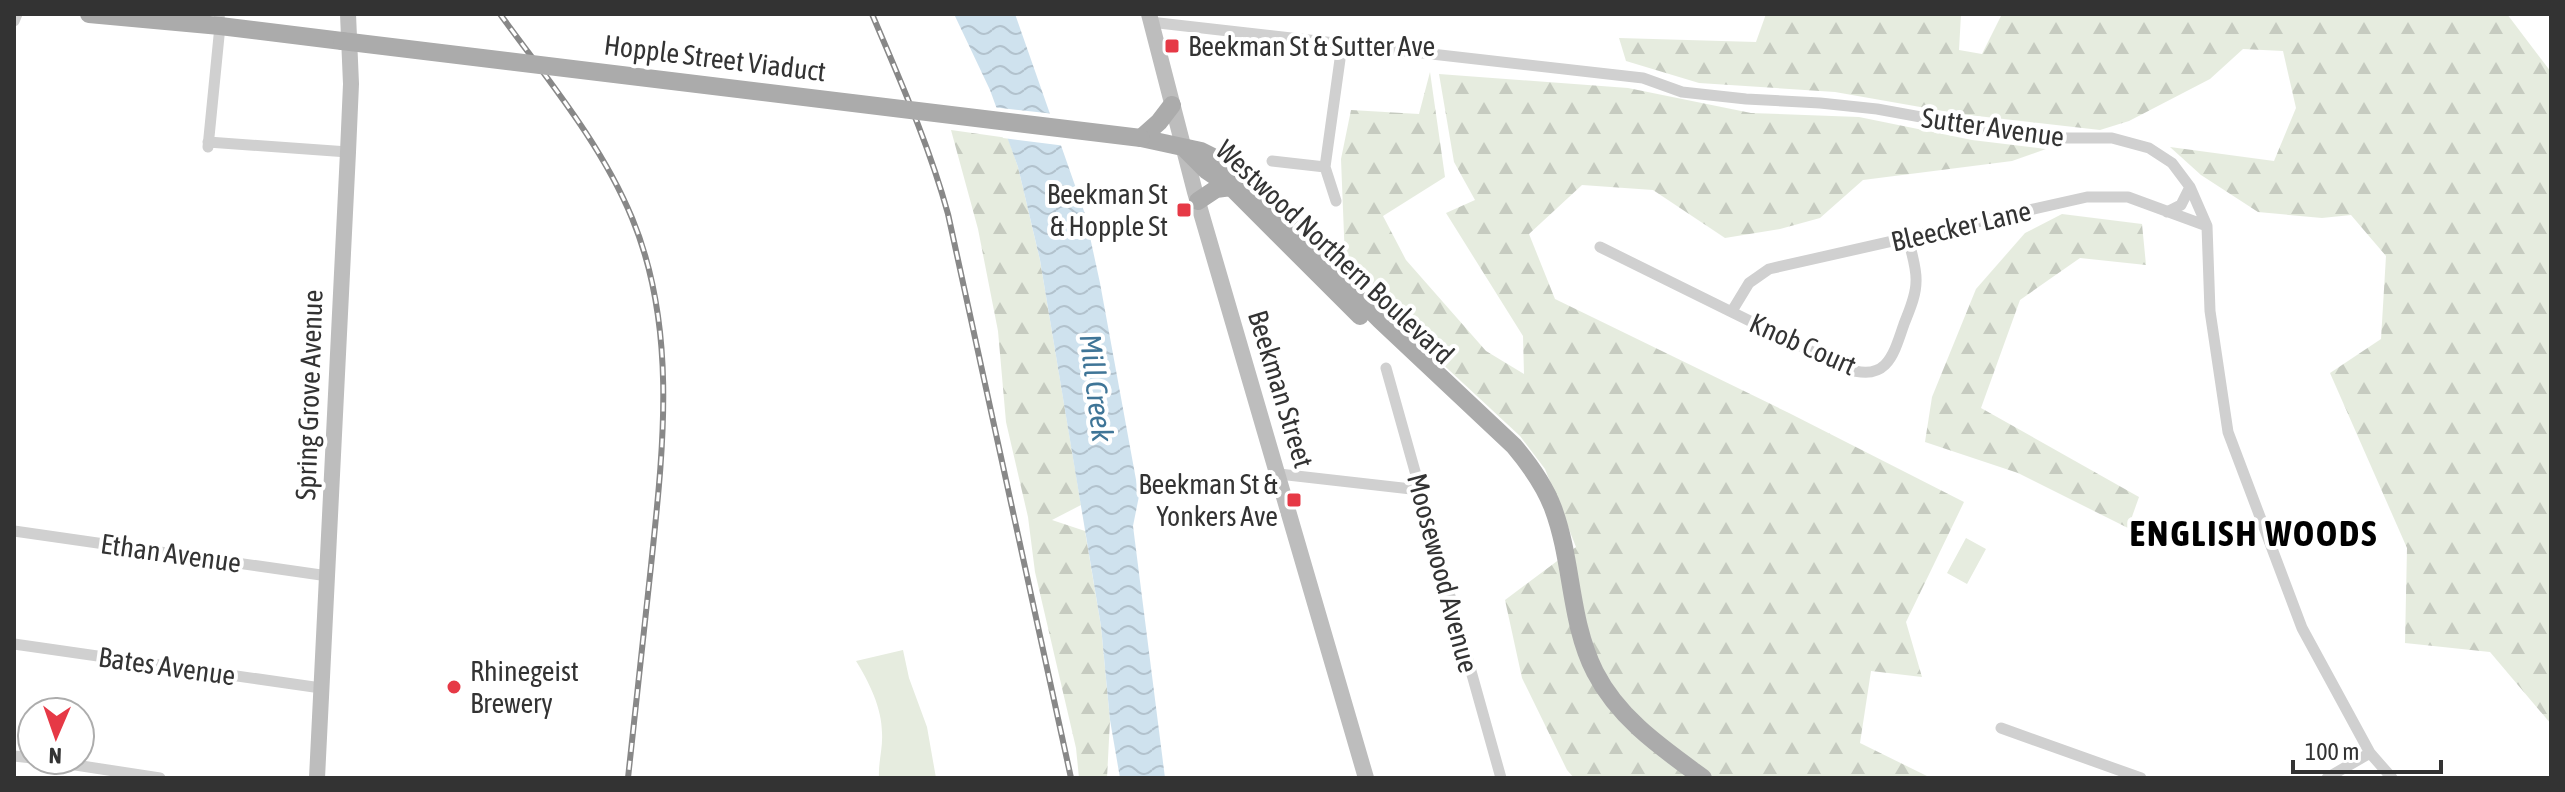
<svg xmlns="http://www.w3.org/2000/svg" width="2565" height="792" font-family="'Asap Condensed',sans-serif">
	<defs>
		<pattern id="forest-firs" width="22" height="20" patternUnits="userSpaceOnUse" patternTransform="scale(2)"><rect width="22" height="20" fill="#e6ecdf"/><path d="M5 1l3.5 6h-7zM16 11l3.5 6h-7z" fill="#c6cbc0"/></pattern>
		<pattern id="water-waves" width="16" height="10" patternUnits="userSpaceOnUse" patternTransform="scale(2)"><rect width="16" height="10" fill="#cfe2ee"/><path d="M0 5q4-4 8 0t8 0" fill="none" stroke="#b2c2cd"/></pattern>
	</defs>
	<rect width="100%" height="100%" fill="#fff"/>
	<!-- grass -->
	<path fill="#e6ecdf" d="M 1966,538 L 1986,549 L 1967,584 L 1947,573 Z
		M 903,650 L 909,678 L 927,727 L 936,778 L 879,778 C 878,763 883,748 882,733 C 882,708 869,682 856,661 Z"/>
	<!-- forest -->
	<path fill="url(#forest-firs)" d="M 1766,14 L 1961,14 L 1959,50 L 1982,54 L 2002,14 L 2507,14 L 2551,72 L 2551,724 L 2490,652 L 2405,643 L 2407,548 L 2330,373 L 2381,339 L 2386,256 L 2351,215 L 2322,218 L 2258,212 L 2201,175 L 2170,147 L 2274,161 L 2296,108 L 2283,51 L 2243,49 L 2210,79 L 2129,121 L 2100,130 L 1960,114 L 1835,92 L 1699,83 L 1626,61 L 1619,38 L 1756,42 Z
		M 1430,72 L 1445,177 L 1383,216 L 1406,260 L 1486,351 L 1524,374 L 1523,336 L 1446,213 L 1475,200 L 1454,162 L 1439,74 L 1628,88 L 1751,113 L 1859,117 L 1972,140 L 2046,149 L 2012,161 L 1863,180 L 1820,218 L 1780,229 L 1725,238 L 1653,190 L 1582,185 L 1529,234 L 1555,299 L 1789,413 L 1964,502 L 1906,622 L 1922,677 L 1871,671 L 1860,743 L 1931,778 L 1574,778 L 1567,770 L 1522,678 L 1505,600 L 1576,547 L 1545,469 L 1520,436 L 1379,305 L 1345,260 L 1341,159 L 1351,110 L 1419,114 Z
		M 951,130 L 1008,138 L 1018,167 L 1040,260 L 1081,505 L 1052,520 L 1085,531 L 1101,626 L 1110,720 L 1107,778 L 1079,778 L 1076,748 L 1035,572 L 1028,517 L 1006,422 L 998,331 L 978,229 Z
		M 2062,214 L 2142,224 L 2146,265 L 2080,258 L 2020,300 L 1981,408 L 2139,497 L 2128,528 L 2018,473 L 1925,442 L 1932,397 L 1976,289 L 2025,233 Z"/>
	<!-- water -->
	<path fill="url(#water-waves)" d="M 954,14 L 1015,14 L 1085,214 L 1100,283 L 1139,496 L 1133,526 L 1165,778 L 1120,778 L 1110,720 L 1101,626 L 1040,260 L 1018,167 L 990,90 Z"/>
	<!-- pier -->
	<path fill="#fff" d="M 992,107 L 1055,114 L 1066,146 L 1003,138 Z"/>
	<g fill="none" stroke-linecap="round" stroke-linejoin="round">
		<!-- street -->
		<path stroke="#d0d0d0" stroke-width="11" d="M 14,21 L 17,14
			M 1150,22 L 1643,78 L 1682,92 L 1746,99 L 1820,103 L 1877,109 L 2003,132 L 2059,138 L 2112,138 L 2149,148 L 2172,163 L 2190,187 L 2207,226 L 2210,311 L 2228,432 L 2302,628 L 2370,753 L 2392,778
			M 208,142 L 348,152
			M 208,147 L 220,26 L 219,14
			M 1272,161 L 1325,167
			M 1336,201 L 1325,167 L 1342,45
			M 2167,212 L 2181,205 L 2190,187
			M 1600,247 L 1845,368 C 1886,383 1893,357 1904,324 C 1909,311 1916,296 1916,282 C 1917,268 1911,252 1908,238
			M 1732,311 L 1749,283 L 1769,269 L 2087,197 L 2128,197 L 2207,226
			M 1386,368 L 1501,778
			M 1279,474 L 1420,490
			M 14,531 L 328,576
			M 14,644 L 321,688
			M 2001,728 L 2141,778
			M 14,756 L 32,758
			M 43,760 L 160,778
			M 2327,778 L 2370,753"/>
		<!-- secondary -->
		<path stroke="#bdbdbd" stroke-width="16" d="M 1149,14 L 1195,192 L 1366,778
			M 317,778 L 348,152 L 351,84 L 348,14"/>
		<!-- primary -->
		<path stroke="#ababab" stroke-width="18" d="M 89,14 L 220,26 L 342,41
			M 1141,138 L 1201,151 L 1221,161 L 1243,178 L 1265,199 L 1319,258 L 1380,320 L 1514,446 C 1530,465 1544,484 1553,508 C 1573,561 1569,621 1595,672 C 1619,719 1662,748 1703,778
			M 1141,138 L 1159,122 L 1172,105
			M 1185,149 L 1206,170 L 1231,187 L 1360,316
			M 1198,201 L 1216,189 L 1231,187"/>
		<defs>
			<path id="rail" d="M 500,14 C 547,79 601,143 632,218 C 678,329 663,450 651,566 C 643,637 636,707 628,778
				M 872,14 C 900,80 929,145 948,214 L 1071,778"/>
		</defs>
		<!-- rail casing -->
		<use href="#rail" stroke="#888" stroke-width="6"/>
		<!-- rail -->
		<use href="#rail" stroke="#fff" stroke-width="3" stroke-dasharray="9" stroke-linecap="butt"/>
		<!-- primary-bridge -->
		<path stroke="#ababab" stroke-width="18" d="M 342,41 L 1141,138"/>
	</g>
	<!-- markers -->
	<g fill="#e63946" stroke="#fff" stroke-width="3">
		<rect x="1164" y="38" width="16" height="16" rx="4"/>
		<rect x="1176" y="202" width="16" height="16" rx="4"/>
		<rect x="1286" y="492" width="16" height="16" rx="4"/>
		<circle cx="454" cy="687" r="8"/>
	</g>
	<g text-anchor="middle" stroke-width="8" stroke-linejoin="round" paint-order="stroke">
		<!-- poi labels -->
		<g font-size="28" fill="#333" stroke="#fff" text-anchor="start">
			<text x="1188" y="56">Beekman St &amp; Sutter Ave</text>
			<text x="1168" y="204" text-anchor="end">Beekman St<tspan x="1168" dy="32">&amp; Hopple St</tspan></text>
			<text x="1278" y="494" text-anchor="end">Beekman St &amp;<tspan x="1278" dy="32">Yonkers Ave</tspan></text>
			<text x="470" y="681">Rhinegeist<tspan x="470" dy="32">Brewery</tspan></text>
		</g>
		<!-- street labels -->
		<g font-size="28" fill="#333" stroke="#fff">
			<text transform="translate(715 58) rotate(7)" y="10">Hopple Street Viaduct</text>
			<text transform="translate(1993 127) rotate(8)" y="10">Sutter Avenue</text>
			<text transform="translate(1961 226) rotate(-13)" y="10">Bleecker Lane</text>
			<text transform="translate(1335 252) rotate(43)" y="10">Westwood Northern Boulevard</text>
			<text transform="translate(1803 344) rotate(24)" y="10">Knob Court</text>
			<text transform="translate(1281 389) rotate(73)" y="10">Beekman Street</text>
			<text transform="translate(309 395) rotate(-88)" y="10">Spring Grove Avenue</text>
			<text transform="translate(171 553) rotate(8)" y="10">Ethan Avenue</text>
			<text transform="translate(1443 573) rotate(75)" y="10">Moosewood Avenue</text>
			<text transform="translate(167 666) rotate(8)" y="10">Bates Avenue</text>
		</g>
		<!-- water labels -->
		<g font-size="30" font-style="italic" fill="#3f7597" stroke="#fff">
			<text transform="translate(1096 388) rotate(83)" y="10">Mill Creek</text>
		</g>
		<!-- district labels -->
		<g font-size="36" font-weight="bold" letter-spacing="2" fill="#000" stroke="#fff">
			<text x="2254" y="546">ENGLISH WOODS</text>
		</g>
	</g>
	<!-- border -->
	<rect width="2565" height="792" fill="none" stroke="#333333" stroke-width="32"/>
	<!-- north arrow -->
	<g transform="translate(56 736) rotate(182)"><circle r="38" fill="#ffffff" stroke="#adadad" stroke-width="2"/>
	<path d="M0-6L14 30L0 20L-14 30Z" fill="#e63946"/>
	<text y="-12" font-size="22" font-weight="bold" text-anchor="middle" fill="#333333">N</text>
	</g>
	<!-- scale -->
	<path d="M2293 760v12h148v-12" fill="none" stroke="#333333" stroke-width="4"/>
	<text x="2305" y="760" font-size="24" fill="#333333" stroke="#ffffff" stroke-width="6" paint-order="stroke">100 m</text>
</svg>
